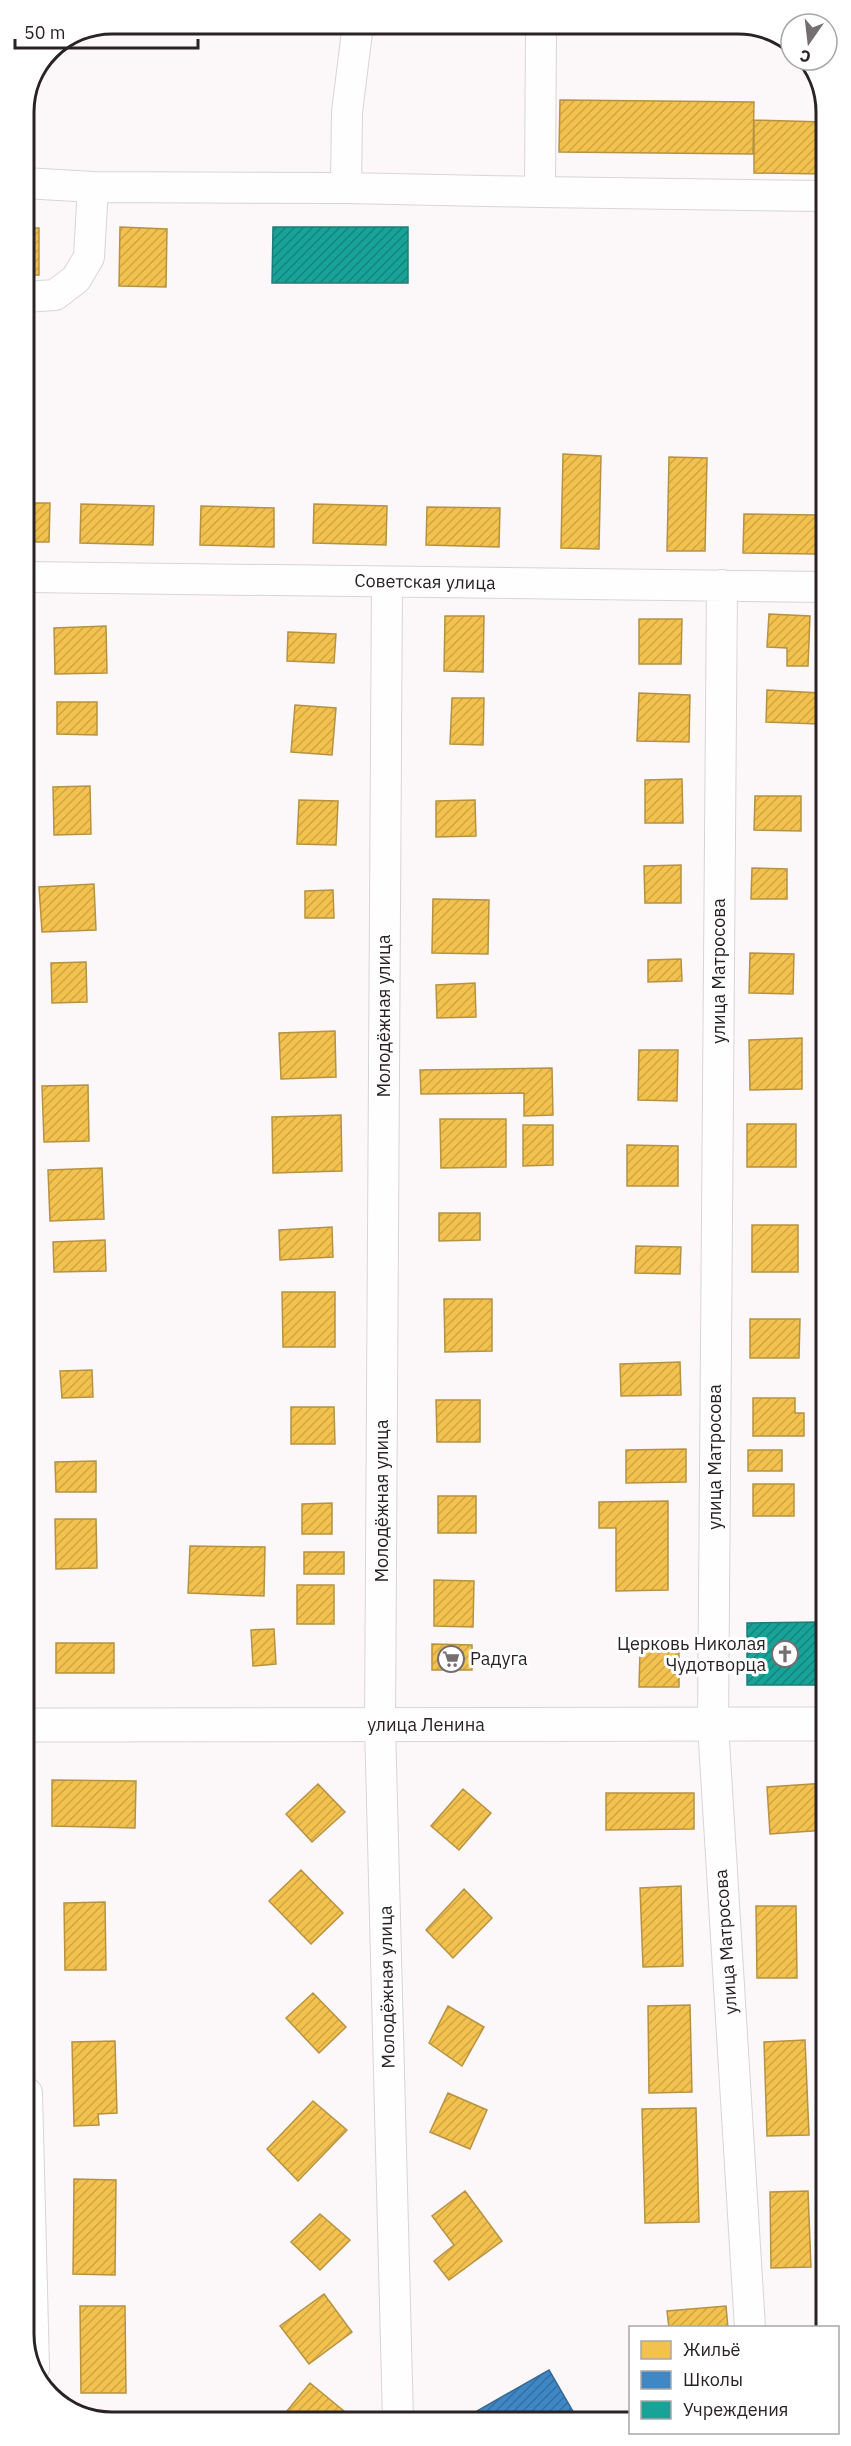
<svg xmlns="http://www.w3.org/2000/svg" width="851" height="2446" font-family="'IBM Plex Sans',sans-serif">
	<defs>
		<pattern id="homes-hatch" width="6" height="6" patternUnits="userSpaceOnUse" patternTransform="scale(1.5)"><rect width="6" height="6" fill="#f2c14e"/><path d="M-1 1l2-2M0 6l6-6M5 7l2-2" fill="none" stroke="#d0a644"/></pattern>
		<pattern id="schools-hatch" width="6" height="6" patternUnits="userSpaceOnUse" patternTransform="scale(1.5)"><rect width="6" height="6" fill="#3f88c5"/><path d="M-1 1l2-2M0 6l6-6M5 7l2-2" fill="none" stroke="#356fa0"/></pattern>
		<pattern id="public-hatch" width="6" height="6" patternUnits="userSpaceOnUse" patternTransform="scale(1.5)"><rect width="6" height="6" fill="#17a398"/><path d="M-1 1l2-2M0 6l6-6M5 7l2-2" fill="none" stroke="#15847c"/></pattern>
	</defs>
	<rect width="100%" height="100%" fill="#fcf8fa"/>
	<!-- homes -->
	<path fill="url(#homes-hatch)" stroke="#b69242" stroke-width="1.5" d="M 560,100 L 754,102 L 753,154 L 559,152 Z
		M 754,120 L 824,122 L 824,174 L 754,173 Z
		M 120,227 L 167,229 L 166,287 L 119,286 Z
		M 24,228 L 39,228 L 39,275 L 24,275 Z
		M 563,454 L 601,456 L 599,549 L 561,548 Z
		M 669,457 L 707,458 L 705,551 L 667,551 Z
		M 25,503 L 50,503 L 49,542 L 25,542 Z
		M 81,504 L 154,506 L 153,545 L 80,543 Z
		M 314,504 L 387,506 L 386,545 L 313,543 Z
		M 201,506 L 274,508 L 274,547 L 200,545 Z
		M 427,507 L 500,508 L 499,547 L 426,545 Z
		M 744,514 L 817,515 L 816,554 L 743,553 Z
		M 769,614 L 810,616 L 808,666 L 787,666 L 787,648 L 767,647 Z
		M 445,616 L 484,616 L 483,672 L 444,671 Z
		M 639,619 L 682,619 L 681,664 L 639,664 Z
		M 106,626 L 107,673 L 55,674 L 54,628 Z
		M 288,632 L 336,634 L 334,663 L 287,661 Z
		M 767,690 L 820,693 L 819,724 L 766,722 Z
		M 639,693 L 690,695 L 689,742 L 637,741 Z
		M 452,698 L 484,698 L 483,745 L 450,744 Z
		M 57,702 L 97,702 L 97,735 L 57,734 Z
		M 295,705 L 336,708 L 332,755 L 291,752 Z
		M 682,779 L 683,823 L 645,823 L 645,780 Z
		M 90,786 L 91,834 L 54,835 L 53,787 Z
		M 755,796 L 801,796 L 801,831 L 754,830 Z
		M 299,800 L 338,801 L 336,845 L 297,844 Z
		M 475,800 L 476,836 L 436,837 L 436,801 Z
		M 681,865 L 681,903 L 645,903 L 644,866 Z
		M 752,868 L 787,869 L 787,899 L 751,899 Z
		M 94,884 L 96,930 L 42,932 L 39,887 Z
		M 333,890 L 334,918 L 305,918 L 305,891 Z
		M 433,899 L 489,900 L 488,954 L 432,953 Z
		M 750,953 L 794,954 L 793,994 L 749,993 Z
		M 681,959 L 682,981 L 648,982 L 648,960 Z
		M 86,962 L 87,1002 L 52,1003 L 51,963 Z
		M 475,983 L 476,1017 L 437,1018 L 436,985 Z
		M 335,1031 L 336,1077 L 281,1079 L 279,1033 Z
		M 802,1038 L 802,1089 L 750,1090 L 749,1040 Z
		M 639,1050 L 678,1050 L 677,1101 L 638,1100 Z
		M 552,1068 L 553,1115 L 524,1116 L 524,1093 L 421,1094 L 420,1070 Z
		M 88,1085 L 89,1141 L 44,1142 L 42,1086 Z
		M 341,1115 L 342,1171 L 273,1173 L 272,1117 Z
		M 440,1119 L 506,1119 L 506,1167 L 441,1168 Z
		M 747,1124 L 796,1124 L 796,1167 L 747,1167 Z
		M 523,1125 L 553,1125 L 553,1165 L 523,1166 Z
		M 627,1145 L 678,1146 L 678,1186 L 627,1186 Z
		M 102,1168 L 104,1219 L 50,1221 L 48,1170 Z
		M 439,1213 L 480,1213 L 480,1240 L 439,1241 Z
		M 752,1225 L 798,1225 L 798,1272 L 752,1272 Z
		M 332,1227 L 333,1257 L 280,1260 L 279,1230 Z
		M 105,1240 L 106,1271 L 54,1272 L 53,1242 Z
		M 636,1246 L 681,1247 L 680,1274 L 635,1273 Z
		M 282,1292 L 335,1292 L 335,1347 L 283,1347 Z
		M 444,1299 L 492,1299 L 492,1351 L 445,1352 Z
		M 750,1319 L 800,1319 L 799,1358 L 750,1358 Z
		M 680,1362 L 681,1395 L 621,1396 L 620,1364 Z
		M 92,1370 L 93,1397 L 62,1398 L 60,1371 Z
		M 753,1398 L 795,1398 L 795,1413 L 804,1413 L 804,1436 L 753,1436 Z
		M 436,1400 L 480,1400 L 480,1442 L 437,1442 Z
		M 291,1407 L 334,1407 L 335,1444 L 291,1444 Z
		M 686,1449 L 686,1482 L 626,1483 L 626,1450 Z
		M 748,1450 L 782,1450 L 782,1471 L 748,1471 Z
		M 96,1461 L 96,1492 L 56,1492 L 55,1462 Z
		M 753,1484 L 794,1484 L 794,1516 L 753,1516 Z
		M 438,1496 L 476,1496 L 476,1533 L 438,1533 Z
		M 668,1501 L 668,1590 L 616,1591 L 616,1528 L 599,1528 L 599,1502 Z
		M 332,1503 L 332,1534 L 302,1534 L 302,1504 Z
		M 55,1519 L 96,1519 L 97,1568 L 56,1569 Z
		M 190,1546 L 265,1547 L 264,1596 L 188,1593 Z
		M 304,1552 L 344,1552 L 344,1574 L 304,1574 Z
		M 434,1580 L 474,1581 L 473,1627 L 434,1626 Z
		M 297,1585 L 334,1585 L 334,1624 L 297,1624 Z
		M 274,1629 L 276,1664 L 253,1666 L 251,1630 Z
		M 56,1643 L 114,1643 L 114,1673 L 56,1673 Z
		M 432,1644 L 472,1645 L 472,1670 L 432,1670 Z
		M 640,1651 L 679,1652 L 679,1687 L 639,1687 Z
		M 52,1780 L 136,1781 L 135,1828 L 52,1826 Z
		M 826,1783 L 826,1830 L 770,1834 L 767,1787 Z
		M 318,1784 L 345,1812 L 312,1842 L 286,1814 Z
		M 463,1789 L 491,1813 L 459,1850 L 431,1826 Z
		M 606,1793 L 694,1793 L 694,1829 L 606,1830 Z
		M 301,1870 L 343,1913 L 311,1944 L 269,1901 Z
		M 681,1886 L 683,1966 L 643,1967 L 640,1888 Z
		M 464,1889 L 492,1918 L 453,1958 L 426,1930 Z
		M 105,1902 L 106,1970 L 65,1970 L 64,1903 Z
		M 756,1906 L 796,1906 L 797,1978 L 757,1978 Z
		M 313,1993 L 346,2027 L 319,2053 L 286,2018 Z
		M 690,2005 L 692,2092 L 649,2093 L 648,2006 Z
		M 448,2006 L 484,2027 L 462,2066 L 429,2043 Z
		M 805,2040 L 809,2135 L 767,2136 L 764,2042 Z
		M 115,2041 L 117,2113 L 98,2114 L 99,2125 L 74,2126 L 72,2042 Z
		M 448,2093 L 487,2110 L 470,2149 L 430,2132 Z
		M 313,2101 L 347,2130 L 298,2181 L 267,2149 Z
		M 696,2108 L 699,2222 L 645,2223 L 642,2109 Z
		M 74,2179 L 116,2180 L 115,2275 L 73,2274 Z
		M 465,2191 L 502,2241 L 449,2280 L 434,2261 L 454,2245 L 432,2216 Z
		M 808,2191 L 811,2267 L 771,2268 L 770,2192 Z
		M 320,2214 L 350,2240 L 320,2270 L 291,2242 Z
		M 324,2294 L 352,2332 L 309,2364 L 280,2326 Z
		M 80,2306 L 125,2306 L 126,2393 L 81,2393 Z
		M 726,2306 L 728,2328 L 669,2328 L 667,2311 Z
		M 310,2383 L 356,2421 L 289,2421 L 293,2417 L 286,2412 Z"/>
	<!-- schools -->
	<path fill="url(#schools-hatch)" stroke="#396a95" stroke-width="1.5" d="M 549,2370 L 578,2420 L 473,2420 L 470,2415 Z"/>
	<!-- public -->
	<path fill="url(#public-hatch)" stroke="#1d7d76" stroke-width="1.5" d="M 273,227 L 408,227 L 408,283 L 272,283 Z
		M 823,1622 L 824,1685 L 747,1685 L 747,1623 Z"/>
	<g fill="none" stroke-linecap="round" stroke-linejoin="round">
		<defs>
			<path id="minor" d="M 541,24 L 540,192 L 824,196
				M 24,183 L 93,187 L 89,257 L 76,279 L 55,295 L 24,297
				M 93,187 L 346,188 L 540,192
				M 346,188 L 347,112 L 358,24
				M 25,577 L 825,587
				M 387,582 L 380,1725 L 398,2420
				M 722,585 L 713,1725 L 750,2328
				M 27,2093 L 34,2368"/>
			<path id="major" d="M 26,1725 L 826,1724"/>
		</defs>
		<!-- minor casing -->
		<use href="#minor" stroke="#d9d4d6" stroke-width="32"/>
		<!-- major casing -->
		<use href="#major" stroke="#d9d4d6" stroke-width="35"/>
		<!-- minor -->
		<use href="#minor" stroke="#fffefe" stroke-width="30"/>
		<!-- major -->
		<use href="#major" stroke="#fffefe" stroke-width="33"/>
	</g>
	<!-- icons -->
	<defs>
		<symbol id="church-ring" viewBox="-11 -11 22 22"><circle r="9.5" fill="#fff" stroke="#746e70" stroke-width="1.5"/><path d="M-1.2-6h2.4v3.5h3.3v2.4h-3.3V6h-2.4V-.1h-3.3v-2.4h3.3Z" fill="#746e70"/></symbol>
		<symbol id="supermarket-ring" viewBox="-11 -11 22 22"><circle r="9.5" fill="#fff" stroke="#746e70" stroke-width="1.5"/><path d="M-6-5.5h2.5l.6 2H6L4.5 2H-2.5L-4.4-4H-6ZM-1.5 3.2a1.3 1.3 0 1 0 .1 0ZM3 3.2a1.3 1.3 0 1 0 .1 0Z" fill="#746e70"/></symbol>
	</defs>
	<g fill-rule="evenodd">
		<use href="#church-ring" x="770" y="1639" width="30" height="30"/>
		<use href="#supermarket-ring" x="436" y="1644" width="30" height="30"/>
	</g>
	<g text-anchor="middle" stroke-width="6" stroke-linejoin="round" paint-order="stroke">
		<!-- street labels -->
		<g font-size="18" fill="#2a2325" stroke="#fff">
			<text transform="translate(425 582) rotate(1)" y="6">Советская улица</text>
			<text transform="translate(719 971) rotate(-90)" y="6">улица Матросова</text>
			<text transform="translate(384 1016) rotate(-90)" y="6">Молодёжная улица</text>
			<text transform="translate(715 1457) rotate(-90)" y="6">улица Матросова</text>
			<text transform="translate(382 1501) rotate(-90)" y="6">Молодёжная улица</text>
			<text x="426" y="1731">улица Ленина</text>
			<text transform="translate(726 1942) rotate(-94)" y="6">улица Матросова</text>
			<text transform="translate(387 1987) rotate(-91)" y="6">Молодёжная улица</text>
		</g>
		<!-- poi labels -->
		<g font-size="18" fill="#2a2325" stroke="#fff" text-anchor="end">
			<text x="766" y="1650">Церковь Николая<tspan x="766" dy="21">Чудотворца</tspan></text>
			<text x="470" y="1665" text-anchor="start">Радуга</text>
		</g>
	</g>
	<!-- crop -->
	<path d="M0 0H851V2446H0ZM112 34H738A78 78 0 0 1 816 112V2334A78 78 0 0 1 738 2412H112A78 78 0 0 1 34 2334V112A78 78 0 0 1 112 34Z" fill="#fff" fill-rule="evenodd"/>
	<path fill="none" stroke="#2a2325" stroke-width="3" d="M112 34H738A78 78 0 0 1 816 112V2334A78 78 0 0 1 738 2412H112A78 78 0 0 1 34 2334V112A78 78 0 0 1 112 34Z"/>
	<!-- legend -->
	<rect x="629" y="2326" width="210" height="108" fill="#ffffff" stroke="#aaa7a8" stroke-width="1.5"/>
	<rect x="641" y="2341" width="30" height="18" fill="#f2c14e" stroke="#aaa7a8" stroke-width="1.5"/>
	<text x="683" y="2356" font-size="18" fill="#2a2325">Жильё</text>
	<rect x="641" y="2371" width="30" height="18" fill="#3f88c5" stroke="#aaa7a8" stroke-width="1.5"/>
	<text x="683" y="2386" font-size="18" fill="#2a2325">Школы</text>
	<rect x="641" y="2401" width="30" height="18" fill="#17a398" stroke="#aaa7a8" stroke-width="1.5"/>
	<text x="683" y="2416" font-size="18" fill="#2a2325">Учреждения</text>
	<!-- north arrow -->
	<g transform="translate(809 42) rotate(194)"><circle r="28" fill="#ffffff" stroke="#aaa7a8" stroke-width="1.5"/>
	<path d="M0-4.5L10 22L0 15L-10 22Z" fill="#746e70"/>
	<text y="-9" font-size="16" font-weight="bold" text-anchor="middle" fill="#2a2325">С</text>
	</g>
	<!-- scale -->
	<path d="M15 39v9h183v-9" fill="none" stroke="#2a2325" stroke-width="3"/>
	<text x="24" y="39" font-size="18" fill="#2a2325" stroke="#ffffff" stroke-width="4.5" paint-order="stroke">50 m</text>
</svg>
